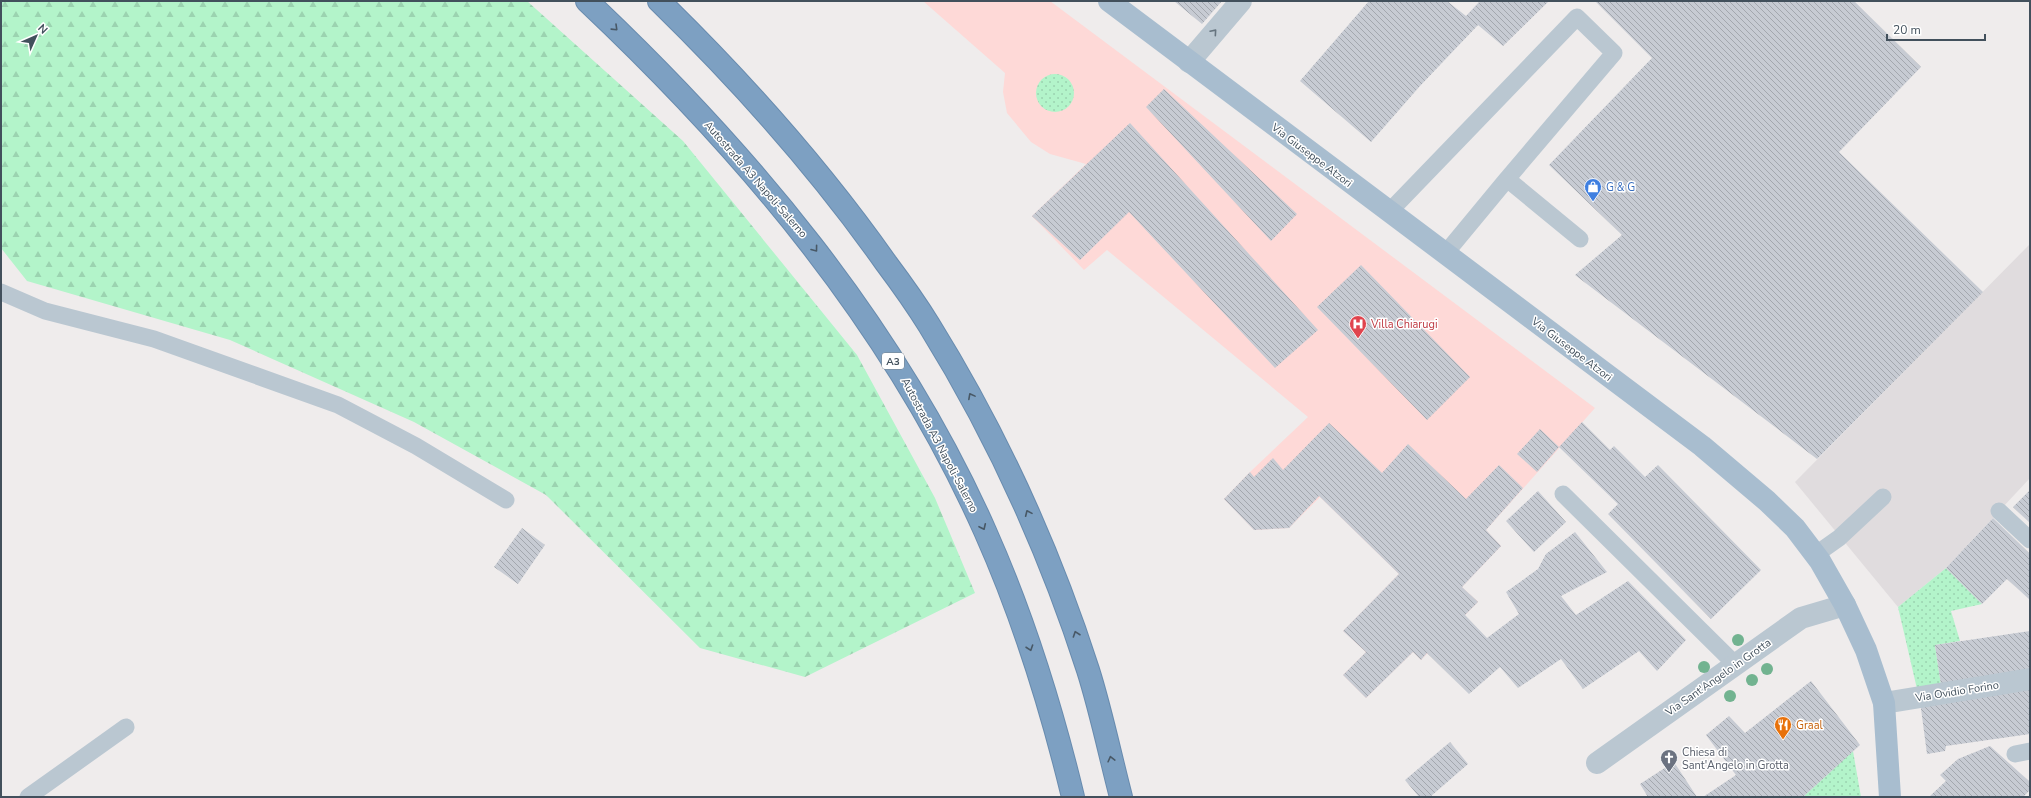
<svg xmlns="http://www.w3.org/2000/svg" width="2031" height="798" font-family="'Nunito Sans',sans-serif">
	<defs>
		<pattern id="green-dots" width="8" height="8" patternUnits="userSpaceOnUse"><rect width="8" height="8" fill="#b3f4ca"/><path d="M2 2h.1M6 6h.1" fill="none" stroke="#9bd3b0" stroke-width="1.8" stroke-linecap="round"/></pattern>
		<pattern id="forest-firs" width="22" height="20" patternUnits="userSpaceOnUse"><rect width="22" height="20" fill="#b3f4ca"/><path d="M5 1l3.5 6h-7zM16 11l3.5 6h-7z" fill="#9bd3b0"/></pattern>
		<pattern id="building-back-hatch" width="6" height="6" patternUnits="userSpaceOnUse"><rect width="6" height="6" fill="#c7cbd3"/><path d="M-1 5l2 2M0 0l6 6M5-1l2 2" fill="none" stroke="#a3a7ae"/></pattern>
	</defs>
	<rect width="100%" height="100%" fill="#efecec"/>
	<!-- education -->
	<path fill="#e0dcde" d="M 2030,244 L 2030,478 L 1946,568 L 1898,607 L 1795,482 Z"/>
	<!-- medical -->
	<path fill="#fed9d7" d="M 923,1 L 1050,1 L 1595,408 L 1486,530 L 1501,546 L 1462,587 L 1478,602 L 1421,660 L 1413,652 L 1366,698 L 1343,675 L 1366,652 L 1343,631 L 1399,574 L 1320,497 L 1289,528 L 1254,530 L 1224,499 L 1250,472 L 1308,417 L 1107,250 L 1084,270 L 1032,216 L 1086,164 L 1050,154 L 1031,142 L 1007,113 L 1003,92 L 1005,73 Z"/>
	<!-- green -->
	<path fill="url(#green-dots)" d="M1036 93a19 19 0 1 1 38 0a19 19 0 1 1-38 0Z
		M 1946,568 L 1982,604 L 1951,611 L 1960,641 L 1935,645 L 1941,685 L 1917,689 L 1898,607 Z
		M 1853,751 L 1861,797 L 1803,797 Z"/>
	<!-- forest -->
	<path fill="url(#forest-firs)" d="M 1,1 L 527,1 L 683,141 L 857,355 L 935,498 L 975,593 L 805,677 L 700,648 L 546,495 L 414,422 L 230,340 L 27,281 L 1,248 Z"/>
	<!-- building -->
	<path fill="url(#building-back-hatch)" d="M 1174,1 L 1222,1 L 1202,24 Z
		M 1369,1 L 1447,1 L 1466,16 L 1480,1 L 1549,1 L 1503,46 L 1478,25 L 1420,86 L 1371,142 L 1300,81 Z
		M 1595,1 L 1854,1 L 1921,67 L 1839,152 L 1983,292 L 1817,459 L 1575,275 L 1622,235 L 1549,165 L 1652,58 Z
		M 1164,89 L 1297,214 L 1271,241 L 1146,107 Z
		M 1130,123 L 1318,330 L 1275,368 L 1129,212 L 1080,260 L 1032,216 Z
		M 1361,265 L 1470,377 L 1427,420 L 1317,307 Z
		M 1582,422 L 1610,450 L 1614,446 L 1645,477 L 1658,465 L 1761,570 L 1711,619 L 1608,514 L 1618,504 L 1559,447 Z
		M 1329,423 L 1382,473 L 1408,444 L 1466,499 L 1499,465 L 1523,488 L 1486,530 L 1501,546 L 1462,587 L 1478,602 L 1465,615 L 1487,638 L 1519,614 L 1506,592 L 1538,569 L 1546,554 L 1575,532 L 1607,572 L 1561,596 L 1576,615 L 1628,581 L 1686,640 L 1657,671 L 1639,651 L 1583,689 L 1561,659 L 1518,688 L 1500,667 L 1469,694 L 1427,653 L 1421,660 L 1413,652 L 1366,698 L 1343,675 L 1366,652 L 1343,631 L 1399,574 L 1319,496 L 1289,528 L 1254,530 L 1224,499 L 1250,472 L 1254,477 L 1273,458 L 1283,470 Z
		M 1540,429 L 1559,447 L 1537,472 L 1517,454 Z
		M 2030,490 L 2030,523 L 2013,507 Z
		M 1538,491 L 1566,522 L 1534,552 L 1506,521 Z
		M 1993,518 L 2030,554 L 2030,600 L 2007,579 L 1982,604 L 1946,568 Z
		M 522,528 L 545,545 L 518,584 L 494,567 Z
		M 2030,631 L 2030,672 L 1941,685 L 1935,645 Z
		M 1811,681 L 1860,745 L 1803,797 L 1703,797 L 1736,775 L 1706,735 L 1729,716 L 1745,733 Z
		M 2030,686 L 2030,734 L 1946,746 L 1945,751 L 1927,754 L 1920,701 Z
		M 1450,742 L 1468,764 L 1430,797 L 1419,797 L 1405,780 Z
		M 1990,746 L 2030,782 L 2030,790 L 2023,797 L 1930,796 L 1946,781 L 1940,775 L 1958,759 Z
		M 1674,762 L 1697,797 L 1648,797 L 1640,784 Z"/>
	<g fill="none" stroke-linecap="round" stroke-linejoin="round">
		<defs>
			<path id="motorway" d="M 587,1 C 748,153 894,326 985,531 C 1023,616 1051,706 1073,797
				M 659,1 C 742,82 819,168 886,263 C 901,283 916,304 929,325 C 996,433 1049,549 1088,670 C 1101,711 1110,755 1121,797"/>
		</defs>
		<!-- motorway casing -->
		<use href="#motorway" stroke="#688bae" stroke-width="24"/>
		<!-- service -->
		<path stroke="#bac7d1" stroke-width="17" d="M 1389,212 L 1577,17 L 1614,53 L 1507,179 L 1580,239
			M 1445,254 L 1507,179
			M 1,292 L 45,311 L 154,339 L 338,405 L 416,446 L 506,500
			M 1563,494 L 1736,665
			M 1999,511 L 2030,540
			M 1815,555 L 1839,538 L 1883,497
			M 2015,754 L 2030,751
			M 28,797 L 126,727"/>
		<!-- minor -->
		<path stroke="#bac7d1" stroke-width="22" d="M 1189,62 L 1241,1
			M 1884,703 L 2030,679
			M 1597,763 L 1801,618 L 1845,605"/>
		<!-- primary -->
		<path stroke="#a8bdcf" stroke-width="22" d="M 1109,1 L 1702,446 L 1767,501 L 1795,528 L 1820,561 L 1845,605 L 1866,650 L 1884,703 L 1890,797"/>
		<!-- motorway -->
		<use href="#motorway" stroke="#7da0c2" stroke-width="22"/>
	</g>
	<!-- trees -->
	<g fill="#72b390">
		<circle cx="1738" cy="640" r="6"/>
		<circle cx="1704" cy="667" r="6"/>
		<circle cx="1767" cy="669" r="6"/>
		<circle cx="1752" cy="680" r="6"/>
		<circle cx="1730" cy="696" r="6"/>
	</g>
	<!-- one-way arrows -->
	<defs><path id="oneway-chevron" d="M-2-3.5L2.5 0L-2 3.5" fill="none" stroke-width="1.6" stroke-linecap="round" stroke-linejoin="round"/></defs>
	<g stroke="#485866">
		<use href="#oneway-chevron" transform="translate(615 28) rotate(44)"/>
		<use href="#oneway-chevron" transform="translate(815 249) rotate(53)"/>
		<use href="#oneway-chevron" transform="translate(971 396) rotate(-118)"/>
		<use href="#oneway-chevron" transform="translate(1028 513) rotate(-114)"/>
		<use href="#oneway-chevron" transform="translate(983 527) rotate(65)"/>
		<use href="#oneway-chevron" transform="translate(1076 634) rotate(-109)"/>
		<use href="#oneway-chevron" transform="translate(1030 648) rotate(71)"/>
		<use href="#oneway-chevron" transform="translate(1111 759) rotate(-104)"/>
	</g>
	<use stroke="#66747f" href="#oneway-chevron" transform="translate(1214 32) rotate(-49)"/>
	<!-- icons -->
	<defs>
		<symbol id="shop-pin" viewBox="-11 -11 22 30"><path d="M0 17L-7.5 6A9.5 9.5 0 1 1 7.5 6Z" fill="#3f7fe0" stroke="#fff"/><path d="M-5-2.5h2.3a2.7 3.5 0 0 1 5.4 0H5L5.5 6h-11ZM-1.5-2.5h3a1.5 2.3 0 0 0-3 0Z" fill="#fff"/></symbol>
		<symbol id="hospital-pin" viewBox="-11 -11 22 30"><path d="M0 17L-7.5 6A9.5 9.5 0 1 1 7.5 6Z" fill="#e0444e" stroke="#fff"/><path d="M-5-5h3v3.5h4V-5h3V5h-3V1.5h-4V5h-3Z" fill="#fff"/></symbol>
		<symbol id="restaurant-pin" viewBox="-11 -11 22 30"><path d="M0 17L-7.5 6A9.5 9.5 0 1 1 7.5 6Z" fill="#e8710a" stroke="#fff"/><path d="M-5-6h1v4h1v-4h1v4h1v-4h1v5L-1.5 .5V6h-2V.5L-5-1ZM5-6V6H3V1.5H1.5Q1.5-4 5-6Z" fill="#fff"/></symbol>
		<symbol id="church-pin" viewBox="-11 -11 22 30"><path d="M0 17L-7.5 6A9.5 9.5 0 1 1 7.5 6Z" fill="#6b7280" stroke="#fff"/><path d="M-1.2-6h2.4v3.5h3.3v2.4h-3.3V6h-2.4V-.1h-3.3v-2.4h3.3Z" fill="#fff"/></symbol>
	</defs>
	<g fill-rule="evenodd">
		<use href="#shop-pin" x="1583" y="177" width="20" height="27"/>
		<use href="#hospital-pin" x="1348" y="314" width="20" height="27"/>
		<use href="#restaurant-pin" x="1773" y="715" width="20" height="27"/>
		<use href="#church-pin" x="1659" y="748" width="20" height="27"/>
	</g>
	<g text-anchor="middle" stroke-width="3" stroke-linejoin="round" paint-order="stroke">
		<!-- shield labels -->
		<rect fill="#fff" stroke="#7b848d" stroke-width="1" x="882" y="353" width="22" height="16" rx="3"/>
		<g font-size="10" font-weight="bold" fill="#42505c">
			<text x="893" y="365">A3</text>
		</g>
		<!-- street labels -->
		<g font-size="11" fill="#42505c" stroke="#fff">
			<text transform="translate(1312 155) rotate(37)" y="4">Via Giuseppe Atzori</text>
			<text transform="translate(756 179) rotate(49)" y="4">Autostrada A3 Napoli-Salerno</text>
			<text transform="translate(1572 349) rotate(37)" y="4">Via Giuseppe Atzori</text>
			<text transform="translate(940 445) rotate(62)" y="4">Autostrada A3 Napoli-Salerno</text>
			<text transform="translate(1718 677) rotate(-35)" y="4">Via Sant'Angelo in Grotta</text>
			<text transform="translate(1957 691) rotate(-9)" y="4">Via Ovidio Forino</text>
		</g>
		<!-- shop labels -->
		<g font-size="11" fill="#366cbe" stroke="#fff" text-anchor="start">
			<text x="1606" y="191">G &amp; G</text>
		</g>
		<!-- health labels -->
		<g font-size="11" fill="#be3a42" stroke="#fff" text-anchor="start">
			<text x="1371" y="328">Villa Chiarugi</text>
		</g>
		<!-- food labels -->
		<g font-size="11" fill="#c56008" stroke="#fff" text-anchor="start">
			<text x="1796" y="729">Graal</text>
		</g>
		<!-- worship labels -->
		<g font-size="11" fill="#5b616d" stroke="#fff" text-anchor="start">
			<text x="1682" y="756">Chiesa di<tspan x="1682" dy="13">Sant'Angelo in Grotta</tspan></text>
		</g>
	</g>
	<!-- border -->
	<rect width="2031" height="798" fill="none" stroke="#42505c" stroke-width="4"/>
	<!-- north arrow -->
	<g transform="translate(36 36) rotate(45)" stroke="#ffffff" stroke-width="3" paint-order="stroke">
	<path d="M0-3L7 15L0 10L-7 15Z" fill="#42505c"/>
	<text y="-6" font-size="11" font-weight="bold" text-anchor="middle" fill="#42505c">N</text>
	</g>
	<!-- scale -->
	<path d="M1887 34v6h98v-6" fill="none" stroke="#42505c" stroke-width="2"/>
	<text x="1893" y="34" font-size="12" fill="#42505c" stroke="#ffffff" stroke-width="3" paint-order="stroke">20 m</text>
</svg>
